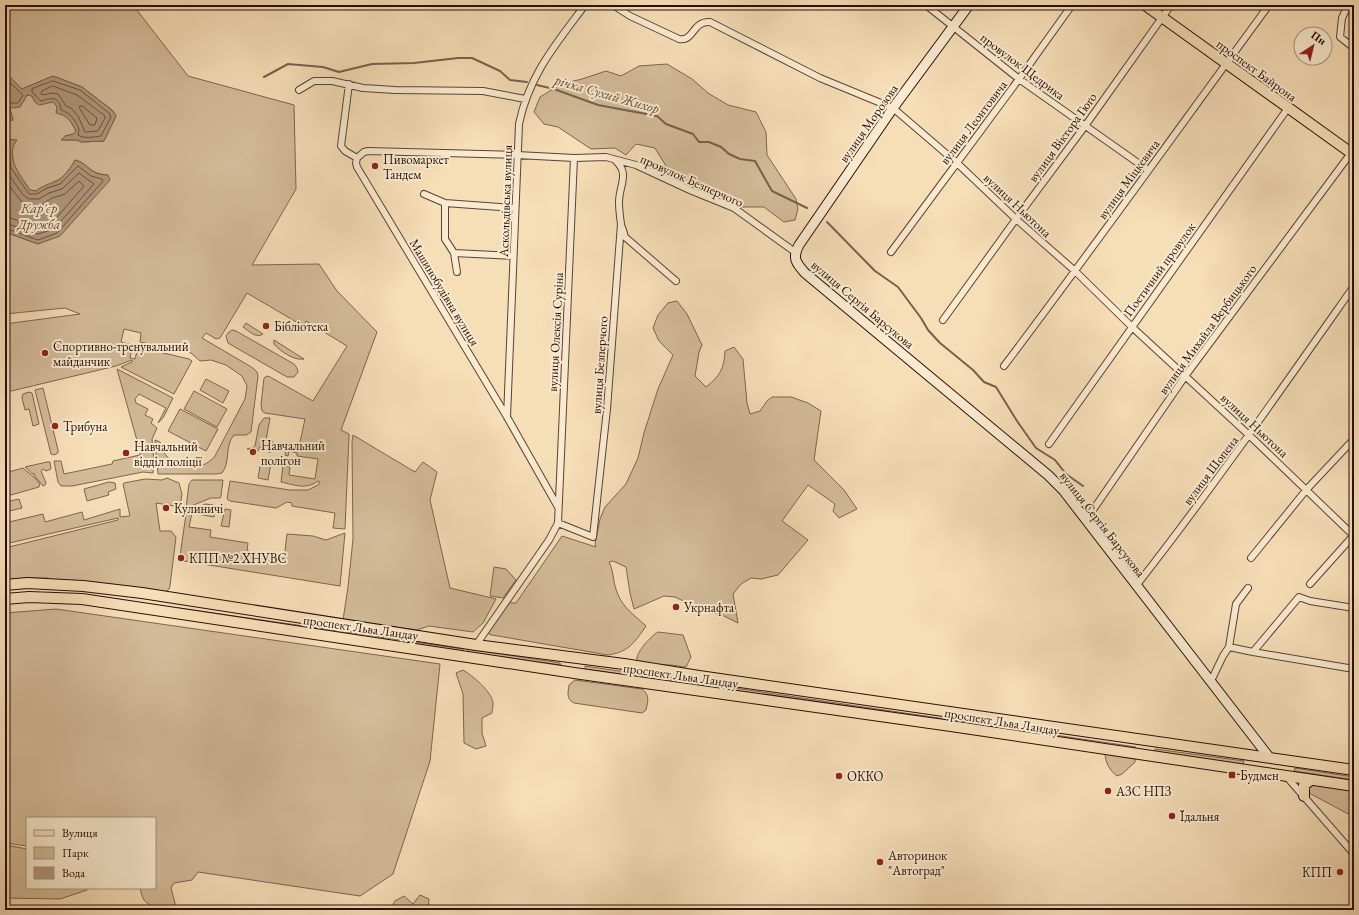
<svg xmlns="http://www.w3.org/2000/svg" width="1359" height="915" font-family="'EB Garamond',serif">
	<rect width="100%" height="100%" fill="#f6deb7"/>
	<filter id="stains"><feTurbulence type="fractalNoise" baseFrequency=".005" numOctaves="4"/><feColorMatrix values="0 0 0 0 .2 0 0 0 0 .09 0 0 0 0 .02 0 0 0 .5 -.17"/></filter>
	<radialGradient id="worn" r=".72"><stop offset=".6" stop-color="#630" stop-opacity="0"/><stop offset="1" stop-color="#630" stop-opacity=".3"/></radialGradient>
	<!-- green -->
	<path fill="#d3bb99" stroke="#7d6450" d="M 5,5 L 133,5 L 188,76 L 294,105 L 296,189 L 252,265 L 319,264 L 337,291 L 377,332 L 341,430 L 349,434 L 349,436 L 345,529 L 333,528 L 335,513 L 292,506 L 292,503 L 287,502 L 276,508 L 230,501 L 227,499 L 230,481 L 290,490 L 308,490 L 318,485 L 320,482 L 318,481 C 306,490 295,485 281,482 L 283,466 L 290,467 L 289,475 L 315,479 L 318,459 L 297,456 L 297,453 L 289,451 L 288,456 L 285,455 L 287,443 L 294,444 L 293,447 L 299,447 L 305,419 L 265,413 L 262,411 L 261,405 L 264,378 L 267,376 L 270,377 L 313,401 L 347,346 L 306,321 L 304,324 L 298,323 L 247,293 L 220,338 L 216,339 L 206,333 L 202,338 L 253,368 L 257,372 L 258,376 L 251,432 L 246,435 L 234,435 C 224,446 231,462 222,473 L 216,474 L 158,474 L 155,440 L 160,442 C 162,446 163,450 165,454 C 177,471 202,472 215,456 L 245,399 L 247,386 L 242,376 L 226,365 L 211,360 L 200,361 L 191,353 L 140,342 L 141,333 L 124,329 L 121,342 L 132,345 L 130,358 L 135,359 L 138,347 L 189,359 L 192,361 L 174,394 L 121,367 L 132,362 L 132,360 L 116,366 L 7,392 L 9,404 L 5,407 L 5,367 L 8,365 L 5,352 L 5,324 L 80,314 L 65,308 L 5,314 L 5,232 L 38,244 L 108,175 C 89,174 88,163 75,160 C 72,166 63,179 56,181 C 48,185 44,185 36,191 L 30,190 L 14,167 L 12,150 L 15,140 L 5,139 L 5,118 L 9,121 L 13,120 L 9,106 L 20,107 L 27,95 L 32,96 L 35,102 L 53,101 L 71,122 L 76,131 L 73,134 L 65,136 L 62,140 L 77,140 L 81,142 L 104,141 L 116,116 L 112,110 L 82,87 L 53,76 L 22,89 L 5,72 Z
		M 667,64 L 692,79 L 708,93 L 728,105 L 756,112 L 766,132 L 767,155 L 796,199 L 798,209 L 795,220 L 784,222 L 764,207 L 737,207 L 692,191 L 666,166 L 655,148 L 636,144 L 626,155 L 615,148 L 591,149 L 558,127 L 544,124 L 534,112 L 540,97 L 561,84 L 582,79 L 606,71 L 621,76 L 639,66 Z
		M 677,301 L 687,314 L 702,345 L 699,352 L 695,376 L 706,387 C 720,376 724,369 725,351 L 734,347 L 743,359 L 747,403 L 750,414 L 760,411 L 767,401 L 772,397 L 791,397 L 808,403 L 821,411 L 814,460 L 844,490 L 857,509 L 839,518 L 833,511 L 835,504 L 808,485 L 782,521 L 808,540 L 778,575 L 761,579 L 751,578 L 741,584 L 733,594 L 738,623 L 724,616 L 700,609 L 675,597 L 664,596 L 634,609 L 630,593 L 626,567 L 613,561 L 609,562 C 613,570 613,578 615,586 C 620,606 632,613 646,626 C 635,642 629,652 608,655 L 492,635 L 489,634 L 488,629 L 508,600 L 511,603 L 516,603 L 562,536 L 596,547 L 595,544 L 600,519 L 605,507 L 626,484 L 638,458 L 644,433 L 658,389 L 673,355 L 659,341 L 653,328 L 658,315 L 668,303 Z
		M 246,323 L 263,334 C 256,339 249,331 243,327 Z
		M 232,330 L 236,331 L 294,364 L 297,368 L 298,372 L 294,377 L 287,377 L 228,343 L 226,336 L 229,332 Z
		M 274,340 L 304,359 C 294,361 280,351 274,344 Z
		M 117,369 L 173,398 L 163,418 L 158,423 L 166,408 L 139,394 L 135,399 L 136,403 L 148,409 L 145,415 L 153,419 L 151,423 L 157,428 L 152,439 L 154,462 L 153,473 L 143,472 L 72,486 L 61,486 L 58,482 L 54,461 L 61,461 L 64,474 L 112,464 L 113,461 L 140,455 L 140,452 L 143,452 L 142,444 L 138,444 Z
		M 206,379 L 229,391 L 223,403 L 200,390 Z
		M 43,388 L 58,450 L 58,453 L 54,455 L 51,454 L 35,390 Z
		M 194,391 L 227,409 L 217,427 L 184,409 Z
		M 29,392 L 32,393 L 33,397 L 39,424 L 33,426 L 29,409 L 25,410 L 22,398 L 23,394 Z
		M 180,409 L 218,429 L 206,451 L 168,431 Z
		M 264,418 L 270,418 L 266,440 L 273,441 L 271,452 L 268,452 L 268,449 L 260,447 L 258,451 L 247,449 L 252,448 L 255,446 L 259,425 Z
		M 353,435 L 415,472 L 423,462 L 437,472 L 430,500 L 450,588 L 496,599 L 483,623 L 473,632 L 429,626 L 417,630 L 343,620 L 348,587 L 353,539 L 352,442 Z
		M 261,461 L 271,463 L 268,480 L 258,478 Z
		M 47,462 L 50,462 L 51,469 L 46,471 L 43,469 L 41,471 L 46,483 L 45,485 L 43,486 L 34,475 L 35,474 L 33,474 L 25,467 Z
		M 23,468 L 35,478 L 40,484 L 39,487 L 11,495 L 5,493 L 5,473 Z
		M 167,478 L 179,483 L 182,494 L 180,507 L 156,503 L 160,531 L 171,531 L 176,537 L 170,586 L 169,589 L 164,593 L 55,582 L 48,578 L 24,578 L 20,582 L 5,584 L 5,548 L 118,520 L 118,518 L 5,544 L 5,523 L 43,514 L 45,522 L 82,512 L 84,520 L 120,509 L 120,517 L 130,516 L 123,484 L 124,483 L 145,479 L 162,480 Z
		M 192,480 L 223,480 L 221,496 L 220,498 L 211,498 L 186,508 L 189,484 Z
		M 109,482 L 115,483 L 116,489 L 108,492 L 109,495 L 87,501 L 84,489 Z
		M 19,499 L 22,508 L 5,512 L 5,502 Z
		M 205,504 L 213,505 L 216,507 L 214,517 L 192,513 L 189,527 L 211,530 L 210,537 L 248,543 L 247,551 L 276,556 L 284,559 L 287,534 L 313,536 L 326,540 L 345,533 L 340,586 L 184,561 L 184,557 L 180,556 L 186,514 Z
		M 225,509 L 231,510 L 229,527 L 221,526 Z
		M 494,567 L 506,569 L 516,580 L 503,598 L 490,596 Z
		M 179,608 L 463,649 L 463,651 L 391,641 L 178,609 Z
		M 56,609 L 440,664 L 430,761 L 393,874 L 360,896 L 198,872 L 192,880 L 174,883 L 171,888 L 176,907 C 168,913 151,908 144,900 C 142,897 141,892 140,888 L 155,888 L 155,818 L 27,818 L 27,846 L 5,843 L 5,613 Z
		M 658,632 L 683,635 L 691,657 L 686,667 C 680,667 675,665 669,665 C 659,664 645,668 637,661 C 635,653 651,636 658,632 Z
		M 468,649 L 560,663 L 561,665 L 467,652 Z
		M 585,666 L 1136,747 L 1135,749 C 952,723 768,695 585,669 Z
		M 463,670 C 473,676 492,692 493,703 C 493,707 492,710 492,713 L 482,718 L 482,733 L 486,746 L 476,749 L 464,743 L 463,694 L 456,673 Z
		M 575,680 L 642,689 C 650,695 648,701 646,710 L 642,713 L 574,703 C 566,699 568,693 569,685 Z
		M 1155,749 L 1244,761 L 1243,764 L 1158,753 L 1155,752 Z
		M 1105,753 L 1135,759 L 1135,762 L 1122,774 L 1117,776 C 1110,771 1105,762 1105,753 Z
		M 1295,768 L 1354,777 L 1354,780 L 1294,771 Z
		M 1308,784 L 1354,789 L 1354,817 L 1309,793 Z
		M 5,845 L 27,849 L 27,888 L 87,888 L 87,890 L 60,899 L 5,898 Z
		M 420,895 L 429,899 L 428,910 L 390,910 L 395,901 L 404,896 L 413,904 Z"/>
	<!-- water -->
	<path fill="#b0977b" stroke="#79604c" d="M 5,72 L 22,89 L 53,76 L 82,87 L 112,110 L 116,116 L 104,141 L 81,142 L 77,140 L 61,140 L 65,136 L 73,134 L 76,131 C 70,120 68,116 56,113 L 57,107 L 53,102 L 39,105 L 35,102 L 32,96 L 27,95 L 20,107 L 12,108 L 9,106 L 13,120 L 9,121 L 5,118 L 5,106 L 7,99 L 5,98 Z
		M 5,139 L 17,140 C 4,157 21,176 30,190 L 36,191 C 44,185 48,185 56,181 C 63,179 72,166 75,160 C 88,163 89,175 108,175 L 110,180 L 60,236 L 38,244 L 5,232 Z"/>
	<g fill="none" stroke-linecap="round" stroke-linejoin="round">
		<!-- shore -->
		<path stroke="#6c5240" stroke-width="1" d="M 5,78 L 23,95 L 18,103 L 9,103 L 6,104 L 5,108 L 6,113 L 5,115
			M 53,81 L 80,90 L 109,113 L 111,117 L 101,136 C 95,137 83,139 78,135 L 79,129 C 75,120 71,113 61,110 C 59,95 52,98 41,101 C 37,99 36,94 32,92 L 32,89 Z
			M 53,86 L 77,95 L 105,116 L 105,118 L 98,131 L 85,132 L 78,116 L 71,108 L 66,106 L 58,94 L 52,93 L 43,95 L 41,94 L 42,91 Z
			M 80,106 L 82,106 L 97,118 L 95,125 L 90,125 L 80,109 Z
			M 5,143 L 9,145 L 8,151 L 11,168 L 29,194 L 37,194 L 47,188 L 60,184 L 78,166 L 91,176 L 102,179 L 103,181 L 57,233 L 38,240 L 5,228
			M 5,161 L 7,172 L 23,195 L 29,199 L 39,199 L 49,193 L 62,189 L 79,173 L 94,184 L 54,229 L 38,234 L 5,223
			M 5,180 L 21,201 L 26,204 L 36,206 L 43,204 L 52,198 L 65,194 L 79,181 L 84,186 L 51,224 L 38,228 L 11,218 L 5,217"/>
		<!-- stream -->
		<path stroke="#79604c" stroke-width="2" d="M 264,77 L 288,64 L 323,67 L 339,72 L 372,64 L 414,63 L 458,58 L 472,58 L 500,71 L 510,80 L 527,82
			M 537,85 L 554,89 L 598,105 L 657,116 L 666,124 L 693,134 L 699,142 L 709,142 L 721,147 L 729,154 L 740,159 L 755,161 L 772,191 L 807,208
			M 827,222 L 875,271 L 898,287 L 921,318 L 928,330 L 940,343 L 973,370 L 984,382 L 996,387 L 1017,421 L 1036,448 L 1055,460 L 1066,474 L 1083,486"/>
		<defs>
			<path id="street" d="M 613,5 L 630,16 L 679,39 C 694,42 692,21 710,22 L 820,78 L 893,108 L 957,163 L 1016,219 L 1075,271 L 1132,327 L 1249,435 L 1354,536
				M 926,5 L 1019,79 L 1148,170
				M 1348,5 L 1342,18 L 1340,37 L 1354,48
				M 349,84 L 341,146 L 345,151 L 357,158
				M 299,90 L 314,81 L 332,81 L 363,88 L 395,90 L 483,91 L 525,99
				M 357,158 L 364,152 L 368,151 L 517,155 L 574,158 L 606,157 L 636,165 L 692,191 L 734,208 L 795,252
				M 357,158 L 356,163 L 357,167 L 507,417 L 558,507
				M 424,194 L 445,203 L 445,239 L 454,253 L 457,272
				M 445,203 L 515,208
				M 622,227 L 625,237 L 676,281
				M 891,252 L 1019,79 L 1072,5
				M 454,253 L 513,256
				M 943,320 L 1016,219 L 1085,126 L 1171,5
				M 1004,366 C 1094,247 1181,125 1269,5
				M 507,417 L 519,124 C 529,75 556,44 585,5
				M 1049,444 L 1288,108
				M 1086,520 L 1186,375 L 1354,149
				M 558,523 L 593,537 L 607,409 L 621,224 C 620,217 619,209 619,202 C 619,186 630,174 616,161
				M 1251,558 L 1307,489 L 1354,439
				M 1310,584 L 1353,536
				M 1136,586 C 1212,489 1283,387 1354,286
				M 476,645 L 549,540 L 558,523 L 574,158
				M 1229,647 L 1253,652 L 1354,669
				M 1253,652 L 1299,597 L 1310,601 L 1354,608
				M 1211,681 L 1223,656 L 1229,647 L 1236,604 L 1248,588
				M 1286,776 L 1354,854"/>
			<path id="secondary" d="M 969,5 L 893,108 L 799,245 C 792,258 796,263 805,273 L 1048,475 L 1063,490 L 1269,757"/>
			<path id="primary" d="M 1145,5 L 1354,155
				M 5,585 L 27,583 L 83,586 L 142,593 L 476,645 L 624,664 L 699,676 L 1354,770
				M 5,599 L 29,597 L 82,599 L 581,674 L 944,725 L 1354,786
				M 1304,796 L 1304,785 L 1311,780"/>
		</defs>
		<!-- street casing -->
		<use href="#street" stroke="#5b4232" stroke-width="8"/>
		<!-- secondary casing -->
		<use href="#secondary" stroke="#270e06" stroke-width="11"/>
		<!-- primary casing -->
		<use href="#primary" stroke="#270e06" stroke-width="12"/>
		<!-- street -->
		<use href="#street" stroke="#f9ead0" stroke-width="6"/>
		<!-- secondary -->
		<use href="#secondary" stroke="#f9ead0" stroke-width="9"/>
		<!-- primary -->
		<use href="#primary" stroke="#f6deb7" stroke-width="10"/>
	</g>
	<!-- markers -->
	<g fill="#8f2418" stroke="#f9ead0" stroke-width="1.5">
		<circle cx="375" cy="166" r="4"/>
		<circle cx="266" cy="326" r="4"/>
		<circle cx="45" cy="353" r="4"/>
		<circle cx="55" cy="426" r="4"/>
		<circle cx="253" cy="452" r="4"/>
		<circle cx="126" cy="453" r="4"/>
		<circle cx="166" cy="508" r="4"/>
		<circle cx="181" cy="558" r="4"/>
		<circle cx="676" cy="607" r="4"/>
		<rect x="1228" y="771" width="8" height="8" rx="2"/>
		<circle cx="839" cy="776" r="4"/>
		<circle cx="1108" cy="791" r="4"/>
		<circle cx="1172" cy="816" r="4"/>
		<circle cx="880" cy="862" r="4"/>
		<circle cx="1340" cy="872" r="4"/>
	</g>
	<g text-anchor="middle" stroke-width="4" stroke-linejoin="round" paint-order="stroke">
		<!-- street labels -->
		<g font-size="13" fill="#270e06" stroke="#f9ead0">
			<text transform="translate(1023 66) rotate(37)" y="5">провулок Щедрика</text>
			<text transform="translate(1257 70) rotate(36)" y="5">проспект Байрона</text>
			<text transform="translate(973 122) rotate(-53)" y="5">вулиця Леонтовича</text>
			<text transform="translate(868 123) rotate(-55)" y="5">вулиця Морозова</text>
			<text transform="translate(1062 137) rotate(-54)" y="5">вулиця Віктора Гюґо</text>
			<text transform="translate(1128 179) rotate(-54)" y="5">вулиця Міцкевича</text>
			<text transform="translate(692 180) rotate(24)" y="5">провулок Безперчого</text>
			<text transform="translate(505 201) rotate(-88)" y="5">Аскольдівська вулиця</text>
			<text transform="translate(1018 205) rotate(43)" y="5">вулиця Ньютона</text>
			<text transform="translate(1159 269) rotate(-54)" y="5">Поетичний провулок</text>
			<text transform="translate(445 292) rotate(59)" y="5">Машинобудівна вулиця</text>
			<text transform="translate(863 304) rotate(40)" y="5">вулиця Сергія Барсукова</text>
			<text transform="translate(1207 329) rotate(-54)" y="5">вулиця Михайла Вербицького</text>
			<text transform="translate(555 332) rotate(-87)" y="5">вулиця Олексія Суріна</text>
			<text transform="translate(599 365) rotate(-86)" y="5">вулиця Безперчого</text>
			<text transform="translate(1255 425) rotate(43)" y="5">вулиця Ньютона</text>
			<text transform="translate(1210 470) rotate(-53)" y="5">вулиця Шопена</text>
			<text transform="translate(1103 524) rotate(52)" y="5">вулиця Сергія Барсукова</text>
			<text transform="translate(361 627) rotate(8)" y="5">проспект Льва Ландау</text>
			<text transform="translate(681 675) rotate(8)" y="5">проспект Льва Ландау</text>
			<text transform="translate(1002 721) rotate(9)" y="5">проспект Льва Ландау</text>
		</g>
		<!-- poi labels -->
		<g font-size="13" fill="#270e06" stroke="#f9ead0" text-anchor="start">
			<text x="383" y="164">Пивомаркет<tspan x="383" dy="15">Тандем</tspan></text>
			<text x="274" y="331">Бібліотека</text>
			<text x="53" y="351">Спортивно-тренувальний<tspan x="53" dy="15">майданчик</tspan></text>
			<text x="63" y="431">Трибуна</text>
			<text x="261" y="450">Навчальний<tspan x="261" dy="15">полігон</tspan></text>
			<text x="134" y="451">Навчальний<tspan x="134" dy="15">відділ поліції</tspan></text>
			<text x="174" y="513">Кулиничі</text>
			<text x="189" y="563">КПП №2 ХНУВС</text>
			<text x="684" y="612">Укрнафта</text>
			<text x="1240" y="780">Будмен</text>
			<text x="847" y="781">ОККО</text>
			<text x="1116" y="796">АЗС НПЗ</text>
			<text x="1180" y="821">Їдальня</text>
			<text x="888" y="860">Авторинок<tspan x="888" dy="15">"Автоград"</tspan></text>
			<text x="1332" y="877" text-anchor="end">КПП</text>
		</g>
		<!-- water labels -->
		<g font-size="14" font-style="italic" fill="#654c3b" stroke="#f9ead0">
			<text transform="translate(607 94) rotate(16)" y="5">річка Сухий Жихор</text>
			<text x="39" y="213">Кар'єр<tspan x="39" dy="16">Дружба</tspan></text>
		</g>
	</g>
	<!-- margin -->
	<rect width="1359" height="915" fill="none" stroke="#f6deb7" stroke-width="20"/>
	<rect x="6" y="6" width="1347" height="903" fill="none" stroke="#270e06" stroke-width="2"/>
	<rect x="10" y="10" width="1339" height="895" fill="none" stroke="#270e06"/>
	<!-- legend -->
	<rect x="26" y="817" width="130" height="72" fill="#f9ead0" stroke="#a5927f"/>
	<rect x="34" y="830" width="20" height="6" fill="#f6deb7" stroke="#a5927f"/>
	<text x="62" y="837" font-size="12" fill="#270e06">Вулиця</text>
	<rect x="34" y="847" width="20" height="12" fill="#d3bb99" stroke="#a5927f"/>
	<text x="62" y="857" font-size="12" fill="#270e06">Парк</text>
	<rect x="34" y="867" width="20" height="12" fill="#b0977b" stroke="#a5927f"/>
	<text x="62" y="877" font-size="12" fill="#270e06">Вода</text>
	<!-- north arrow -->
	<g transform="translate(1313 46) rotate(35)"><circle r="19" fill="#f9ead0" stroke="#a5927f"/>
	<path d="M0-3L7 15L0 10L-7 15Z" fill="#8f2418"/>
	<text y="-6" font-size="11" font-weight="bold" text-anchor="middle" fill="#270e06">Пн</text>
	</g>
	<rect width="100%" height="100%" filter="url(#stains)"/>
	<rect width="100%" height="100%" fill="url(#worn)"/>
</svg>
